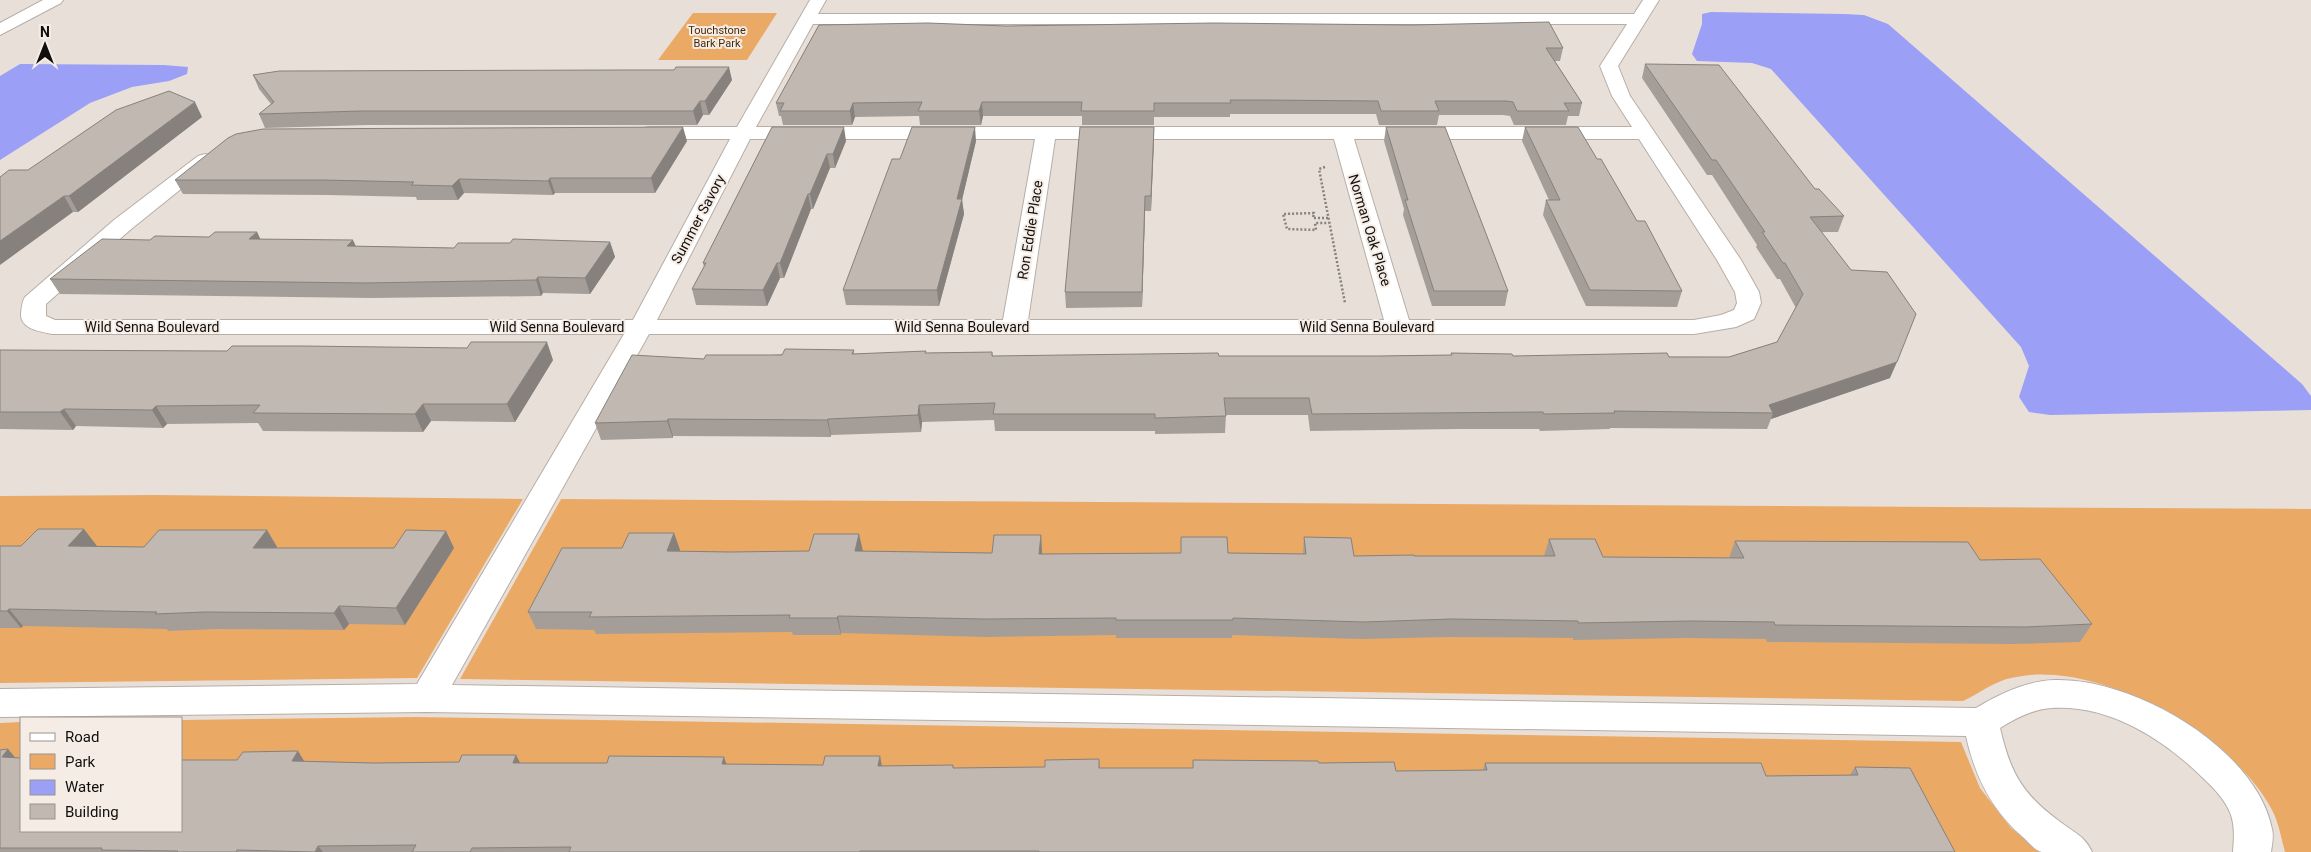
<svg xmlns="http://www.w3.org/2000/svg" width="2311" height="852" font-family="Roboto,sans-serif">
	<rect width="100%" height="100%" fill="#e8e0d8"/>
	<!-- green -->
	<path fill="#eba966" d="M 693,13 L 777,13 L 747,60 L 658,60 Z
		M 156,495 L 523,499 L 417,678 L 0,683 L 0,496 Z
		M 561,499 L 2311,509 L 2311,852 L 2285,852 C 2282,841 2280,830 2276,819 C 2273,808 2256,784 2247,775 C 2198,719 2087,659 2011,678 C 1995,681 1978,694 1963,701 L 460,679 Z
		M 416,717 L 1961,742 L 1980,788 L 2011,828 L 2041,852 L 0,852 L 0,723 L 21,722 L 21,831 L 181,831 L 181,720 Z"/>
	<!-- water -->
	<path fill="#9b9ff5" d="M 1711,12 L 1844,14 L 1864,15 L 1888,24 L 2302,384 L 2311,396 L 2311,410 L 2050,415 L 2029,412 L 2019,397 L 2029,366 L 2021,347 L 1771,69 L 1752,63 L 1697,61 L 1692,54 L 1702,24 L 1702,14 Z
		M 20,64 L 164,65 L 188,67 L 187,74 L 169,81 L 132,87 L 90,103 L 0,160 L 0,76 Z"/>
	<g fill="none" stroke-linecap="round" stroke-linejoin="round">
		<defs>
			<path id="street" d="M 43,0 L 63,0 L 61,3 L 0,35 L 0,23 Z
				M 810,0 L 826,0 L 818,14 L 1634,14 L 1643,0 L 1659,0 L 1618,66 L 1630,96 L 1741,260 L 1759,292 L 1761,303 L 1754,319 L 1736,327 L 1694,334 L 649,334 L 452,685 L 1976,708 C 1999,694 2026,681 2054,680 C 2133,677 2256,748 2272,829 C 2274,836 2272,845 2271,852 L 2233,852 C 2234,839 2235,827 2231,815 C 2226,801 2214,788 2203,778 C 2165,740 2109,704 2052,708 C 2033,709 2016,718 2000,728 C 2010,772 2022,794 2059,821 C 2073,832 2085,836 2092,852 C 2077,852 2058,852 2042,852 C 2036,851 2029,843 2024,838 C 1992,811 1975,777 1966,736 L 427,712 L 0,717 L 0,689 L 417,684 L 624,334 L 52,334 C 39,331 20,329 21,313 C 22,306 22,302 25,297 L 114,220 L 198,156 L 205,154 L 212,156 L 215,160 L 212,164 L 130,230 L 46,304 L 46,316 L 55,320 L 633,320 L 730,139 L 648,139 L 641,137 L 638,133 L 641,129 L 648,127 L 737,127 ZM 813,24 L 1627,24 L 1600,66 L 1612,96 L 1632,127 L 756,127 ZM 750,139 L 1035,139 L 1003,320 L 657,320 ZM 1055,139 L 1334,139 L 1384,320 L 1028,320 ZM 1354,139 L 1639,139 L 1717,260 L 1735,292 L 1737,303 L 1734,310 L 1721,315 L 1694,320 L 1409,320 Z"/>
		</defs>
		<!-- street casing -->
		<use href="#street" stroke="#b6aea7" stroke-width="2"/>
		<!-- path -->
		<path stroke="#87817c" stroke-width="2.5" stroke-dasharray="2 2" stroke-linecap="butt" d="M 1325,167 L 1319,169 L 1345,303
			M 1328,218 L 1313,218 L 1314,213 L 1283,214 L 1287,229 L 1316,230 L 1315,223 L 1329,223"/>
		<!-- street -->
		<use href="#street" fill="#fff" fill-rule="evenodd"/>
	</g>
	<!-- wall -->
	<path fill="#a59e98" d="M 819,25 L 1563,48 L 1560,61 L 1555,61 L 1582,103 L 1579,116 L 1568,116 L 1566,125 L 1514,125 L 1510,116 L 1503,115 L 1439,115 L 1437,125 L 1379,125 L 1376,114 L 1230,114 L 1230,117 L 1154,117 L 1154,125 L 1082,125 L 1082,116 L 983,116 L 981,125 L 920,125 L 919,116 L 855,117 L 852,125 L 783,125 L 781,116 L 779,116 L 776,103 Z
		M 1645,64 L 1815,189 L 1844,216 L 1838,232 L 1822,232 L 1890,378 L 1771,419 L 1767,429 L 1610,428 L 1610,429 L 1540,431 L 1539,429 L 1459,429 L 1310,431 L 1308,415 L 1226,415 L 1225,433 L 1155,434 L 1155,431 L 995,431 L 994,420 L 922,422 L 921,432 L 831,435 L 831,437 L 673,436 L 673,438 L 601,440 L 595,423 L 704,359 L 854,350 L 854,354 L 992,352 L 993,356 L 1379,356 L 1451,355 L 1451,353 L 1513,356 L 1729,357 L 1777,342 L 1796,308 L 1780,279 L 1777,279 L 1756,247 L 1757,245 L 1712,175 L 1707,175 L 1642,78 Z
		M 253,75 L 732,80 L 709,115 L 703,115 L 697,125 L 367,125 L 265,128 L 259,114 L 271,104 L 259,89 Z
		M 202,117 L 78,212 L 73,212 L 28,170 Z
		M 772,127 L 846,141 L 835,168 L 830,168 L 813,209 L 811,209 L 784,278 L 780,278 L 767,306 L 696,305 L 692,289 L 704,267 L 703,263 Z
		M 1154,127 L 1151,211 L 1145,211 L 1142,307 L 1066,308 L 1065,292 Z
		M 1386,127 L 1508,291 L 1505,306 L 1432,306 L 1403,215 L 1404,209 L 1384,141 Z
		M 1525,127 L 1597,159 L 1637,221 L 1682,291 L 1677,307 L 1586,306 L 1543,215 L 1546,200 L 1549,200 L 1522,141 Z
		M 687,141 L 655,193 L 555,193 L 553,195 L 464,193 L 458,200 L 417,200 L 416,197 L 328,195 L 183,194 L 175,180 Z
		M 976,141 L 962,199 L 964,214 L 939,306 L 846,305 L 843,290 Z
		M 257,232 L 260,239 L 356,246 L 454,248 L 610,242 L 615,257 L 590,294 L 543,293 L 541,296 L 371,298 L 60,294 L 50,279 L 150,240 L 209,237 Z
		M 0,350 L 553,360 L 515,422 L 431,421 L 423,432 L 263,431 L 258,423 L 167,424 L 163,428 L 76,426 L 73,430 L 0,429 Z
		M 267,530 L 277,547 L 276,548 L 454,548 L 405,625 L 349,624 L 344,630 L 217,629 L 168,631 L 167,629 L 23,626 L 21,628 L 0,628 L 0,546 L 97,546 L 96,546 L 144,547 Z
		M 674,533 L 680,550 L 679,551 L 730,552 L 863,551 L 992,553 L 1041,535 L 1042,554 L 1181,553 L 1181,537 L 1228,553 L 1303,554 L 1304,537 L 1354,556 L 1544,556 L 1549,539 L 1603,557 L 1729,558 L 1735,541 L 1980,560 L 2092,624 L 2080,642 L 2014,644 L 1767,642 L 1766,639 L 1686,638 L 1573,640 L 1573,638 L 1448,637 L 1361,639 L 1232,635 L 1232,638 L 1116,638 L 1116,635 L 986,637 L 841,633 L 841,635 L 793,635 L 792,632 L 596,634 L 594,630 L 536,629 L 528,612 L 622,548 Z
		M 8,749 L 15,757 L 21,831 L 304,761 L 374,763 L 520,763 L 823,765 L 880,756 L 882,766 L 953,765 L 954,768 L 1045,767 L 1099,759 L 1100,768 L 1193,768 L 1319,763 L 1396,771 L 1483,770 L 1485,763 L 1766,776 L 1850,775 L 1855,767 L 1955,852 L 0,852 L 0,750 Z"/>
	<!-- shaded-wall -->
	<path fill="#86817c" d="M 729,67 L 732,80 L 709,115 L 705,101 Z
		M 700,101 L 703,115 L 697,125 L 693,111 Z
		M 195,102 L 202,117 L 78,212 L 69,196 Z
		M 982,102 L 983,116 L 981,125 L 979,111 Z
		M 853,103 L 855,117 L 852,125 L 850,111 Z
		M 683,127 L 687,141 L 655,193 L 651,178 Z
		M 844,127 L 846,141 L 835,168 L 833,154 Z
		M 975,127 L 976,141 L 962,200 L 964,214 L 939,306 L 937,290 L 957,199 Z
		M 1154,127 L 1154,141 L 1151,211 L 1151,196 Z
		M 827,154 L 830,168 L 813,209 L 810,194 Z
		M 550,178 L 555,193 L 553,195 L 548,181 Z
		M 459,179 L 464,193 L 458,200 L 452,186 Z
		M 808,194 L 811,209 L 784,278 L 780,263 Z
		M 64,196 L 73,212 L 0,265 L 0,241 Z
		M 1145,196 L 1145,211 L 1142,307 L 1142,292 Z
		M 257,232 L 264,247 L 249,239 Z
		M 353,240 L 360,255 L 347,246 Z
		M 610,242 L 615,257 L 590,294 L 585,278 Z
		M 777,263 L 780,278 L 767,306 L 763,290 Z
		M 538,277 L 543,293 L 541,296 L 536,280 Z
		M 547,342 L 553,360 L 515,422 L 507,404 Z
		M 1897,362 L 1890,378 L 1771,419 L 1773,413 L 1769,405 Z
		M 423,404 L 431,421 L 423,432 L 415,414 Z
		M 919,405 L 922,422 L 921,432 L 918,415 Z
		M 156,406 L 167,424 L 163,428 L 152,410 Z
		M 64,409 L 76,426 L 73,430 L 60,412 Z
		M 668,419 L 673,436 L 673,438 L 667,421 Z
		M 828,419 L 831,435 L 831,437 L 827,420 Z
		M 84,529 L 97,546 L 81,563 L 68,546 Z
		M 267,530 L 277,547 L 264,565 L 253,548 Z
		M 446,531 L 454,548 L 405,625 L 396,608 Z
		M 674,533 L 680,550 L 672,568 L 667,551 Z
		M 859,534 L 863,551 L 855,551 Z
		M 1041,535 L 1042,552 L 1040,571 L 1039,554 Z
		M 339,606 L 349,624 L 344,630 L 334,613 Z
		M 9,609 L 23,626 L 21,628 L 7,611 Z
		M 838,616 L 841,633 L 841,635 L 837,618 Z
		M 8,749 L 21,765 L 2,757 Z
		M 298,751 L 309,769 L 292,761 Z
		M 516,755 L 525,772 L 513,763 Z
		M 880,756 L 883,774 L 878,766 Z
		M 724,757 L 730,774 L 722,764 Z
		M 318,846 L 323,852 L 315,852 Z"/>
	<!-- building -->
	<path fill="#c0b8b1" stroke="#86817c" d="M 1549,22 L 1563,48 L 1546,48 L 1582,103 L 1564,103 L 1569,111 L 1517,111 L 1513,102 L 1506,101 L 1435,101 L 1439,111 L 1381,111 L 1378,101 L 1261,100 L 1230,100 L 1231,103 L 1154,103 L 1154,111 L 1081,111 L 1082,102 L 982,102 L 979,111 L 918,111 L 922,102 L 853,103 L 850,111 L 780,111 L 784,103 L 776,103 L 819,25 L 928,23 L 1006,26 L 1213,23 L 1411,25 Z
		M 1645,64 L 1719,65 L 1815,189 L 1819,189 L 1844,216 L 1810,217 L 1851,270 L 1887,272 L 1916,314 L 1897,362 L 1769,405 L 1773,413 L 1614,411 L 1615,413 L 1544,414 L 1543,412 L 1312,414 L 1309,398 L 1224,398 L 1226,416 L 1155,418 L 1155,414 L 993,414 L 995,403 L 919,405 L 918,415 L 828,419 L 827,420 L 668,419 L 667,421 L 595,423 L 632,355 L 704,359 L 706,355 L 782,355 L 785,349 L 854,350 L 852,354 L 926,351 L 925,353 L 992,352 L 992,356 L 1218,353 L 1219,356 L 1379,356 L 1452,355 L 1451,353 L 1512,354 L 1513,356 L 1667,353 L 1669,357 L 1729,357 L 1777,342 L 1803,294 L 1785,263 L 1783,263 L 1762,232 L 1765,232 L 1716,160 L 1712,160 Z
		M 676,67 L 729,67 L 705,101 L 700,101 L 693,111 L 361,111 L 259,114 L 274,102 L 253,75 L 279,71 L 622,70 L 674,70 Z
		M 169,91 L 195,102 L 69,196 L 64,196 L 0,241 L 0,177 L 9,170 L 28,170 L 116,110 Z
		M 683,127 L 651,178 L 550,178 L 548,181 L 459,179 L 452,186 L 411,185 L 414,182 L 322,180 L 175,180 L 228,138 L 236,134 L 263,129 Z
		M 772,127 L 844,127 L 833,154 L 827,154 L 810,194 L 808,194 L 780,263 L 777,263 L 763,290 L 692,289 L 706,263 L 703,263 Z
		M 912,127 L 975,127 L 957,199 L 962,199 L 937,290 L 843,290 L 892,159 L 900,159 Z
		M 1080,127 L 1154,127 L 1151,196 L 1145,196 L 1142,292 L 1065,292 Z
		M 1386,127 L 1445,127 L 1508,291 L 1434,291 L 1405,200 L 1408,200 Z
		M 1525,127 L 1578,127 L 1597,159 L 1601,159 L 1637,221 L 1645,221 L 1682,291 L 1590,290 L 1546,200 L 1560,200 Z
		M 215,232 L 257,232 L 249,239 L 353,240 L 347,246 L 454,248 L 458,243 L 510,243 L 513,239 L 610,242 L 585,278 L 538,277 L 536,280 L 364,283 L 50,279 L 102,239 L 150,240 L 155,236 L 209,237 Z
		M 471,342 L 547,342 L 507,404 L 423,404 L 415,414 L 253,413 L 260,405 L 156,406 L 152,410 L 64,409 L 60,412 L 0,412 L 0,350 L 227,351 L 232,346 L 302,346 L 467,348 Z
		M 38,529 L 84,529 L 68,546 L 144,547 L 159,530 L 267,530 L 253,548 L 394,548 L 406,530 L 446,531 L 396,608 L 339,606 L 334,613 L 205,612 L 155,614 L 157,612 L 9,609 L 7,611 L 0,611 L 0,546 L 21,546 Z
		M 629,533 L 674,533 L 667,551 L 730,552 L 809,551 L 814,534 L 859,534 L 855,551 L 992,553 L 994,535 L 1041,535 L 1039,554 L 1181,553 L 1181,537 L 1227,537 L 1228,553 L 1306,554 L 1304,537 L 1351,538 L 1354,556 L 1414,555 L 1414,556 L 1555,556 L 1549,539 L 1595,539 L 1603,557 L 1744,558 L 1735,541 L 1968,542 L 1980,560 L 2040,559 L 2092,624 L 2025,627 L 1775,625 L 1774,622 L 1692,621 L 1578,623 L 1578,621 L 1452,619 L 1364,622 L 1233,618 L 1233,620 L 1116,620 L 1116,618 L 984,619 L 838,616 L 837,618 L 789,618 L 790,615 L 589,617 L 592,612 L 528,612 L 562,548 L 622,548 Z
		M 8,749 L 2,757 L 21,758 L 21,831 L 181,831 L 181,760 L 237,760 L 243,752 L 298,751 L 292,761 L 374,763 L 459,762 L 462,755 L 516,755 L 513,763 L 607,763 L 609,756 L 724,757 L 722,764 L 823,765 L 825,756 L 880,756 L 878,766 L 953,765 L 953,768 L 1045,767 L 1045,760 L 1099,759 L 1099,768 L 1193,768 L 1193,760 L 1318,761 L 1319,763 L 1394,762 L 1396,771 L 1487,770 L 1485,763 L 1761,763 L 1766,776 L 1858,775 L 1855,767 L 1910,768 L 1955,852 L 1039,852 L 1039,851 L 860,851 L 860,852 L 569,852 L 571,847 L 472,848 L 470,852 L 412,852 L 416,845 L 318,846 L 315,852 L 237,850 L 236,852 L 177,852 L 178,851 L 101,850 L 102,848 L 0,848 L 0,750 Z"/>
	<g text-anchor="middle" stroke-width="4" stroke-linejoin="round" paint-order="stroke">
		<!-- far-park labels -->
		<g font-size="11" fill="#472a09" stroke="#f5ede5">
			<text x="717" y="34">Touchstone<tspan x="717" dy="13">Bark Park</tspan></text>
		</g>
		<!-- street labels -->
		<g font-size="14" fill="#110e0c" stroke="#f5ede5">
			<text transform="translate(698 219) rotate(-62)" y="5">Summer Savory</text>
			<text transform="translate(1030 230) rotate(-81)" y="5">Ron Eddie Place</text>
			<text transform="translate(1370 230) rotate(73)" y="5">Norman Oak Place</text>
			<text x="152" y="332">Wild Senna Boulevard</text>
			<text x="557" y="332">Wild Senna Boulevard</text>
			<text x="962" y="332">Wild Senna Boulevard</text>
			<text x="1367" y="332">Wild Senna Boulevard</text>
		</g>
	</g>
	<!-- legend -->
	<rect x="20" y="717" width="162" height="115" fill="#f5ede5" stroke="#9a948e"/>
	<rect x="30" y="733" width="25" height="8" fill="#ffffff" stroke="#9a948e"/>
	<text x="65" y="742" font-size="15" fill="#110e0c">Road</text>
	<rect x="30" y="754" width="25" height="15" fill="#eba966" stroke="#9a948e"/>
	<text x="65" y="767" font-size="15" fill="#110e0c">Park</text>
	<rect x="30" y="780" width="25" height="15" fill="#9b9ff5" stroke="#9a948e"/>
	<text x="65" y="792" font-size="15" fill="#110e0c">Water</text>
	<rect x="30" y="804" width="25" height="15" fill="#c0b8b1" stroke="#9a948e"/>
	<text x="65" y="817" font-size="15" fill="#110e0c">Building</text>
	<!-- north arrow -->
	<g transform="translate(45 45)" stroke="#f5ede5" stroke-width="4" paint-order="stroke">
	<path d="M0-4L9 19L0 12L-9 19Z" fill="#110e0c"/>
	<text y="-8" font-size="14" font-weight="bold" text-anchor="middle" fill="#110e0c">N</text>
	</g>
</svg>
